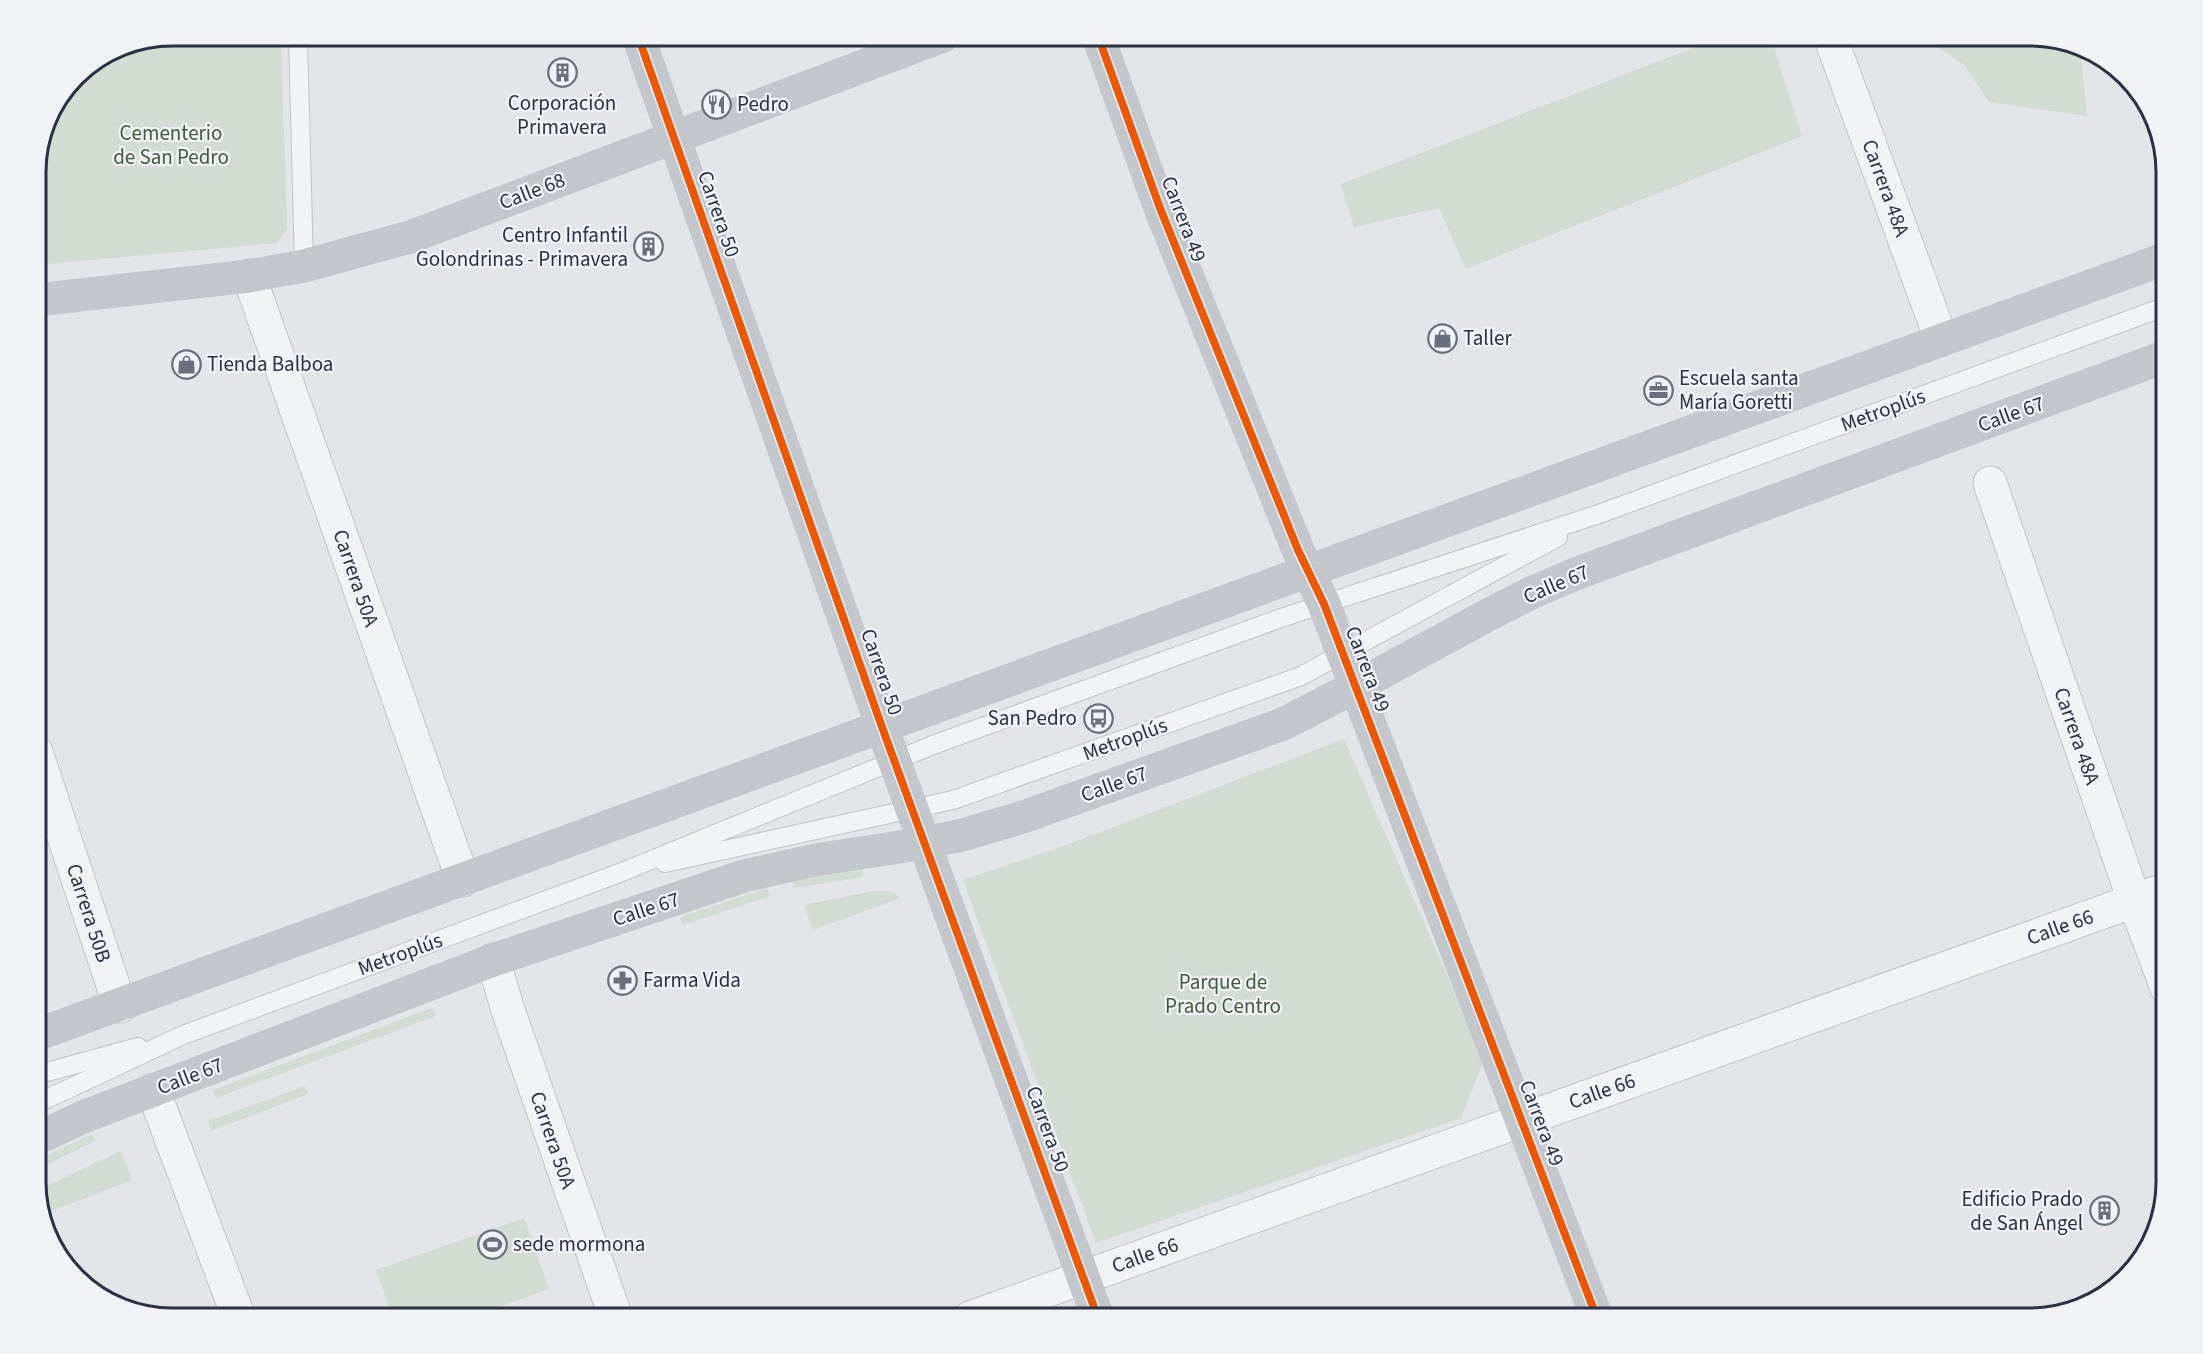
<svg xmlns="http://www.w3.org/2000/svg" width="2203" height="1354" font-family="'Source Sans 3',sans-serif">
	<rect width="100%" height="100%" fill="#e3e5e8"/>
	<!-- green -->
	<path fill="#d3dcd3" d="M 173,36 L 281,36 L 287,230 L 277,243 L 36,265 L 36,164 L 47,120 L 76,76 L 121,46 Z
		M 1724,36 L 1770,36 L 1802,136 L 1466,269 L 1439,208 L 1354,227 L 1341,184 Z
		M 1922,36 L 2030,36 L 2080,49 L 2087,116 L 1989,102 L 1964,65 Z
		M 1344,739 L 1484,1060 L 1461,1118 L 1096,1243 L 963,880 L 1069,844 Z
		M 862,869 L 863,877 L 794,888 L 793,881 Z
		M 767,888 L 770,896 L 683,925 L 680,917 Z
		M 874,891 L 889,891 L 901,898 L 813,930 L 804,905 Z
		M 432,1008 L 436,1016 L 216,1098 L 213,1090 Z
		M 305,1086 L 309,1094 L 211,1131 L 208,1121 Z
		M 92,1134 L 95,1141 L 36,1170 L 36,1161 Z
		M 121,1151 L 132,1180 L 44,1214 L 36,1191 Z
		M 524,1218 L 549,1289 L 467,1318 L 393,1318 L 376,1270 Z"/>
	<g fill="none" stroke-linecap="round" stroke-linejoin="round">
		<defs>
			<path id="lane" d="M 298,36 L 304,266
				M 665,863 L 953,800 L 1301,676 L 1558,537
				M 36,1075 L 138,1047
				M 36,1104 L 183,1035 L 617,874 L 933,745 L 1281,618 L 1599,514 L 2167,306"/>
			<path id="street" d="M 1830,36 L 1941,339
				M 249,276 L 463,880
				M 1990,483 L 2134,900 L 2167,988
				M 36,752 L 120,1006
				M 493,960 L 509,1013 L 616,1318
				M 153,1090 L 239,1318
				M 970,1318 L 2167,889"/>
		</defs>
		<!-- lane casing -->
		<use href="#lane" stroke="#c1c3c6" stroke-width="20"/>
		<!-- street casing -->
		<use href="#street" stroke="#c1c3c6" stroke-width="35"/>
		<!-- lane -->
		<use href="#lane" stroke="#f2f3f5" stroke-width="18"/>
		<!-- street -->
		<use href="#street" stroke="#f2f3f5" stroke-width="33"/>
		<!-- secondary -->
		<path stroke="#c3c6ca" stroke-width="33" d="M 638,36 L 882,727 L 1098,1318
			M 1098,36 L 1160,208 L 1298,550 L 1324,604 L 1597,1318
			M 36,300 L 249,276 L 304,266 L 410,237 L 943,36
			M 36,1035 L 2167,258
			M 36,1139 L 83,1117 L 493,960 L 744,876 L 815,860 L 925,843 L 966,834 L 1023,817 L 1283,724 L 1355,687 L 1488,615 L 1533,592 L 1578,573 L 2167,356"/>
		<defs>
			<path id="cycleway" d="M 638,36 L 882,727 L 1098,1318
				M 1098,36 L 1160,208 L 1298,550 L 1324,604 L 1597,1318"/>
		</defs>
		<!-- cycleway casing -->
		<use href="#cycleway" stroke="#f1f3f7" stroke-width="11"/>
		<!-- cycleway -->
		<use href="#cycleway" stroke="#e8590c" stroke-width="8"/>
	</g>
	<!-- icons -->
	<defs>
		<symbol id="building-ring" viewBox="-11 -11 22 22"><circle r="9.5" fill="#f1f3f7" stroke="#6a707c" stroke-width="1.5"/><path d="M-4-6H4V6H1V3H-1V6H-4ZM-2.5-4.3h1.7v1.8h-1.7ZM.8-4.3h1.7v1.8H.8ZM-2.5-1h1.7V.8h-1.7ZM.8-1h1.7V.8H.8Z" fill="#6a707c"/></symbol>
		<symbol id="restaurant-ring" viewBox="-11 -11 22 22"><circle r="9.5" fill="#f1f3f7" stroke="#6a707c" stroke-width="1.5"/><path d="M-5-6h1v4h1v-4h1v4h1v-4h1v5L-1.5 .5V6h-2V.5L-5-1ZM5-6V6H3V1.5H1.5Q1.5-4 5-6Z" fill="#6a707c"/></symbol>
		<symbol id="shop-ring" viewBox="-11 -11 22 22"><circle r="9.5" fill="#f1f3f7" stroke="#6a707c" stroke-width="1.5"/><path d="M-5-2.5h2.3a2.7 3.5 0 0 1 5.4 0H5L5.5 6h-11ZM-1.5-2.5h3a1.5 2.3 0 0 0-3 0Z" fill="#6a707c"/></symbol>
		<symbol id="office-ring" viewBox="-11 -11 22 22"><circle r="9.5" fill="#f1f3f7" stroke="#6a707c" stroke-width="1.5"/><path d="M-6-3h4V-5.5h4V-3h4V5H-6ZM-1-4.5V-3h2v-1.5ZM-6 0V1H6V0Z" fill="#6a707c"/></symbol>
		<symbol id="bus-ring" viewBox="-11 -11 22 22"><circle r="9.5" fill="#f1f3f7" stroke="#6a707c" stroke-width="1.5"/><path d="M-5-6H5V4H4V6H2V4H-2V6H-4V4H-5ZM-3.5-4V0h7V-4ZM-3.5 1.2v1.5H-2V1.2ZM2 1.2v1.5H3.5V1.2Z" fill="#6a707c"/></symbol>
		<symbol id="pharmacy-ring" viewBox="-11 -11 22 22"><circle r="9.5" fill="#f1f3f7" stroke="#6a707c" stroke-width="1.5"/><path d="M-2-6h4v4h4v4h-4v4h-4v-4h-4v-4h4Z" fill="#6a707c"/></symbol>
		<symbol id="stadium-ring" viewBox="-11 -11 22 22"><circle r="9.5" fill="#f1f3f7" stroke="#6a707c" stroke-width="1.5"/><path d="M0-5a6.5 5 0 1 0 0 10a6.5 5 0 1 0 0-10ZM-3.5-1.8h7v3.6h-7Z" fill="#6a707c"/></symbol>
	</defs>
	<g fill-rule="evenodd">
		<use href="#building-ring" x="546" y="56" width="33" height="33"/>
		<use href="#restaurant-ring" x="700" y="88" width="33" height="33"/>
		<use href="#building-ring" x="632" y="230" width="33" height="33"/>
		<use href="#shop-ring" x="1426" y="322" width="33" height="33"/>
		<use href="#shop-ring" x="170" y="348" width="33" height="33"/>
		<use href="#office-ring" x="1642" y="374" width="33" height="33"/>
		<use href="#bus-ring" x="1082" y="702" width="33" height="33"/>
		<use href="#pharmacy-ring" x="606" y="964" width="33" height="33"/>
		<use href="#building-ring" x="2088" y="1194" width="33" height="33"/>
		<use href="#stadium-ring" x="476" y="1228" width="33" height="33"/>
	</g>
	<g text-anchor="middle" stroke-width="4.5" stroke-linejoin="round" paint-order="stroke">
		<!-- poi labels -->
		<g font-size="21" fill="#293142" stroke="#f1f3f7" text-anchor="start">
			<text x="562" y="110" text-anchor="middle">Corporación<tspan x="562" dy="24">Primavera</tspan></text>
			<text x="737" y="111">Pedro</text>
			<text x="628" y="242" text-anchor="end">Centro Infantil<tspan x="628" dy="24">Golondrinas - Primavera</tspan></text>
			<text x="1463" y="345">Taller</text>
			<text x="207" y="371">Tienda Balboa</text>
			<text x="1679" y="385">Escuela santa<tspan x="1679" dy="24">María Goretti</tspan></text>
			<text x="1077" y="725" text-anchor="end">San Pedro</text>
			<text x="643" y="987">Farma Vida</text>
			<text x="2083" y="1206" text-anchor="end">Edificio Prado<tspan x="2083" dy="24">de San Ángel</tspan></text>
			<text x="513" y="1251">sede mormona</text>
		</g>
		<!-- park labels -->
		<g font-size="21" fill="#3c5e36" stroke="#f1f3f7">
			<text x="171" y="140">Cementerio<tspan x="171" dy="24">de San Pedro</tspan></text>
			<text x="1223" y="989">Parque de<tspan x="1223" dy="24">Prado Centro</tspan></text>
		</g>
		<!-- street labels -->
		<g font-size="21" fill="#293142" stroke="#f1f3f7">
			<text transform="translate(1886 188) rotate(70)" y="7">Carrera 48A</text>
			<text transform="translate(532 191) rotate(-21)" y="7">Calle 68</text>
			<text transform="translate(719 214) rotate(71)" y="7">Carrera 50</text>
			<text transform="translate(1184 219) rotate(69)" y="7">Carrera 49</text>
			<text transform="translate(1883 410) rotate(-20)" y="7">Metroplús</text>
			<text transform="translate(2011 414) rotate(-20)" y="7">Calle 67</text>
			<text transform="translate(356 578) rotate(71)" y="7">Carrera 50A</text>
			<text transform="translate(1556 584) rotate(-23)" y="7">Calle 67</text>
			<text transform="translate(1368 669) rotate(69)" y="7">Carrera 49</text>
			<text transform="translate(882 672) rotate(71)" y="7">Carrera 50</text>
			<text transform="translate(2077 736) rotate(71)" y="7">Carrera 48A</text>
			<text transform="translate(1125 739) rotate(-20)" y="7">Metroplús</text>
			<text transform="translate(1114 784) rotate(-20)" y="7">Calle 67</text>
			<text transform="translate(646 909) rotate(-18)" y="7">Calle 67</text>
			<text transform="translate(89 913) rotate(72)" y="7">Carrera 50B</text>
			<text transform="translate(2060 927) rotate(-20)" y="7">Calle 66</text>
			<text transform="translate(400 954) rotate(-20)" y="7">Metroplús</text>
			<text transform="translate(190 1076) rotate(-21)" y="7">Calle 67</text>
			<text transform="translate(1602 1091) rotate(-20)" y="7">Calle 66</text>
			<text transform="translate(1542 1123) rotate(69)" y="7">Carrera 49</text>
			<text transform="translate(1048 1129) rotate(70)" y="7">Carrera 50</text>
			<text transform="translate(553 1140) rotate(71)" y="7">Carrera 50A</text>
			<text transform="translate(1145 1255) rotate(-20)" y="7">Calle 66</text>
		</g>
	</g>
	<!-- crop -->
	<path d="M0 0H2203V1354H0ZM172 46H2030A126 126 0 0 1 2156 172V1182A126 126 0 0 1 2030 1308H172A126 126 0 0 1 46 1182V172A126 126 0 0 1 172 46Z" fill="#f1f3f7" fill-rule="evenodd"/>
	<path fill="none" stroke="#293142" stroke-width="3" d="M172 46H2030A126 126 0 0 1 2156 172V1182A126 126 0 0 1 2030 1308H172A126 126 0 0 1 46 1182V172A126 126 0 0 1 172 46Z"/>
</svg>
